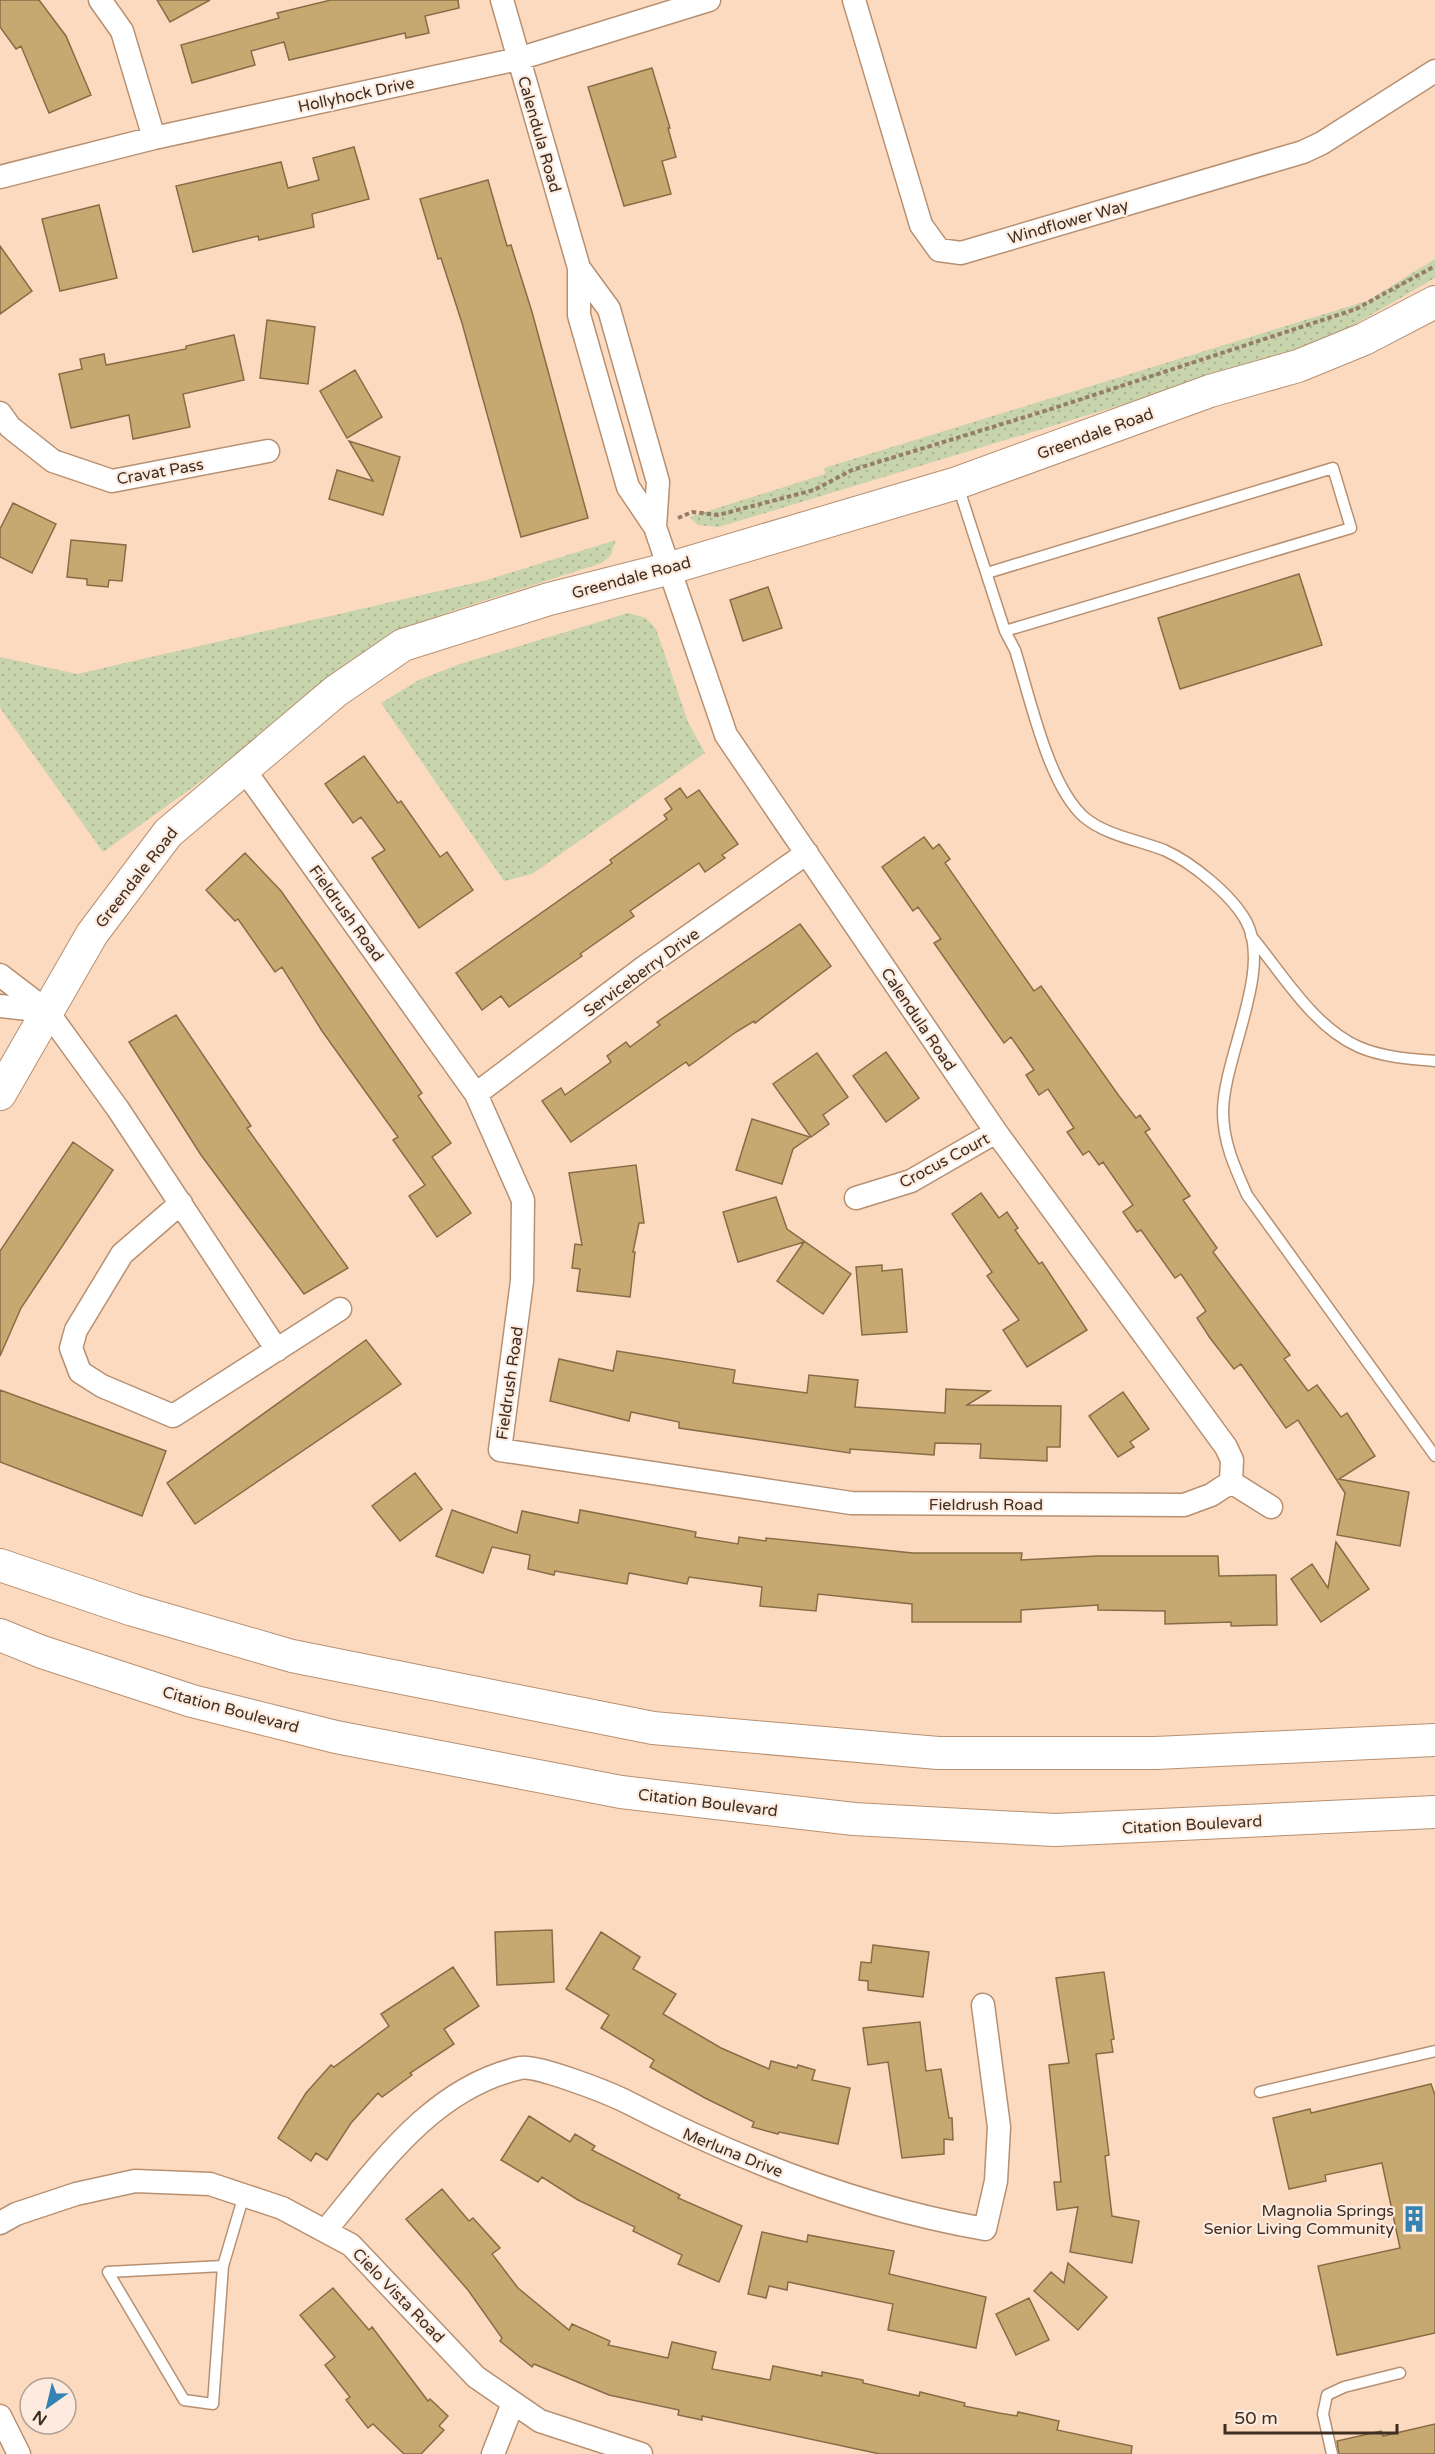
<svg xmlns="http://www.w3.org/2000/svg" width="1435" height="2454" font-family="'Varela Round',sans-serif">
	<defs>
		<pattern id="grass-dots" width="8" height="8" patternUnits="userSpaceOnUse" patternTransform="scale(1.5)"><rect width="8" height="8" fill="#c8d4ac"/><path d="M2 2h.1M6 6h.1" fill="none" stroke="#adb694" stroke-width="1.8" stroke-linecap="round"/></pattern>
	</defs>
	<rect width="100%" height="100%" fill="#fcdac0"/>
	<!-- grass -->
	<path fill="url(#grass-dots)" d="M 1435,259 L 1435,278 L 1319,345 L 719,527 L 698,525 L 689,517 L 825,474 L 824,468 L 1367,301 Z
		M 616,540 L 611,555 L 602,563 L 452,611 L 415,627 L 103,852 L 0,708 L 0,657 L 77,674 L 487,580 Z
		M 628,613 L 646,618 L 656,629 L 688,722 L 705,753 L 532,874 L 504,881 L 381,703 L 419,680 L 460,664 Z"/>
	<!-- building -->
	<path fill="#c8a871" stroke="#856e45" stroke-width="1.5" d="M 0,0 L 39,0 L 66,36 L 91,95 L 49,113 L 21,46 L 16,49 L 0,27 Z
		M 157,0 L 210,0 L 170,22 Z
		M 331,0 L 458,0 L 459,8 L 425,16 L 429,33 L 406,38 L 405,33 L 289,60 L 284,42 L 251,51 L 255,65 L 192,83 L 181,45 L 279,18 L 277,13 Z
		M 652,68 L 670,128 L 668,128 L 676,157 L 662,161 L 671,194 L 624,206 L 588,87 Z
		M 354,147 L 369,199 L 312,214 L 314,227 L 259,240 L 258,236 L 193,252 L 176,186 L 281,162 L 288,188 L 319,180 L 313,158 Z
		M 488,180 L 507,246 L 511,245 L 532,312 L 588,518 L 521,537 L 462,323 L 441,258 L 438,259 L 420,199 Z
		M 99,205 L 117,278 L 60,291 L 42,219 Z
		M 0,246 L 32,291 L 0,314 Z
		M 267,320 L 315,327 L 308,384 L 260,378 Z
		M 234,335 L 244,380 L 183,394 L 190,427 L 133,439 L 129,415 L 71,428 L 59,374 L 82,369 L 80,359 L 104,354 L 106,365 L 186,349 L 186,346 Z
		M 355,370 L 382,417 L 347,438 L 320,391 Z
		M 349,441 L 400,457 L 383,515 L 329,499 L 337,470 L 373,481 Z
		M 13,503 L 56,524 L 32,573 L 0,557 L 0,529 Z
		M 71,540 L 126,545 L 122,581 L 109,580 L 108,587 L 87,585 L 87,579 L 67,577 Z
		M 1299,574 L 1322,645 L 1180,689 L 1158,618 Z
		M 768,587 L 782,628 L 743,641 L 730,600 Z
		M 364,756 L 398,803 L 401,801 L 440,857 L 447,852 L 473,890 L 419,928 L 372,858 L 385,850 L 361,817 L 353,823 L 325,784 Z
		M 680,788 L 687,798 L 699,790 L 738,844 L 722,855 L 725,858 L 705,872 L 699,863 L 630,911 L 634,916 L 580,954 L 582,956 L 509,1007 L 501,996 L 482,1010 L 456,973 L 612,863 L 610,860 L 667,819 L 664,815 L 672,809 L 665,799 Z
		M 924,837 L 933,849 L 939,844 L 950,859 L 945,863 L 1034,991 L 1041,986 L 1119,1096 L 1136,1118 L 1140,1115 L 1150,1129 L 1145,1132 L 1190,1196 L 1183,1200 L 1217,1248 L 1213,1252 L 1290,1355 L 1284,1359 L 1308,1391 L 1317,1385 L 1341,1417 L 1347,1413 L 1375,1456 L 1339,1479 L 1409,1492 L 1400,1546 L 1337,1535 L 1345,1493 L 1298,1420 L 1286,1428 L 1241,1364 L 1234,1369 L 1210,1338 L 1197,1318 L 1206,1311 L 1181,1274 L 1175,1278 L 1141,1230 L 1137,1232 L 1123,1212 L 1133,1205 L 1103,1162 L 1099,1165 L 1089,1151 L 1083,1155 L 1067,1132 L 1074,1128 L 1048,1089 L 1039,1095 L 1026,1075 L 1034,1070 L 1011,1037 L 1004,1043 L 934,943 L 941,939 L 918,907 L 913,911 L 882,867 Z
		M 245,853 L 281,891 L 317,942 L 422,1093 L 418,1096 L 451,1143 L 432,1157 L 471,1213 L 437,1237 L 409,1196 L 425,1185 L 393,1140 L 398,1137 L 322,1031 L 282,967 L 275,972 L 238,919 L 235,921 L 206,890 Z
		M 800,924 L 831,966 L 755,1023 L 754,1021 L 736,1032 L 689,1066 L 686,1062 L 571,1142 L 542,1101 L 561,1088 L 565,1095 L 611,1062 L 607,1056 L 626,1042 L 630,1047 L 660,1025 L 657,1022 Z
		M 176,1015 L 251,1126 L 247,1128 L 348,1268 L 304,1294 L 201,1155 L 129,1042 Z
		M 886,1052 L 919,1098 L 886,1122 L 853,1076 Z
		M 817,1053 L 848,1097 L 823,1115 L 829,1124 L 811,1137 L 773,1084 Z
		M 752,1119 L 810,1137 L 793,1149 L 782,1184 L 736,1170 Z
		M 73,1142 L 113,1170 L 21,1308 L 0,1356 L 0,1251 Z
		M 636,1165 L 644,1223 L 639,1223 L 633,1252 L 635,1252 L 630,1297 L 577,1291 L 580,1269 L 572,1268 L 575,1244 L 582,1245 L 569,1173 Z
		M 981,1193 L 999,1218 L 1007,1212 L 1018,1228 L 1015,1230 L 1039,1264 L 1042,1262 L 1087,1330 L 1027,1367 L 1003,1330 L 1019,1320 L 987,1276 L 992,1272 L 952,1214 Z
		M 776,1197 L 787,1229 L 851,1274 L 823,1314 L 777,1281 L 804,1242 L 738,1262 L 723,1212 Z
		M 882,1265 L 882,1271 L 902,1269 L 907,1332 L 862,1335 L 856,1267 Z
		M 366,1340 L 401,1384 L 195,1524 L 167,1483 Z
		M 617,1351 L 735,1370 L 733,1383 L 807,1393 L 809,1375 L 858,1380 L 855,1407 L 945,1413 L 946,1389 L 990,1391 L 967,1405 L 1061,1406 L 1060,1447 L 1047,1447 L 1047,1461 L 980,1458 L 981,1444 L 935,1443 L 934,1455 L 850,1449 L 850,1453 L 679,1428 L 679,1422 L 631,1412 L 629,1421 L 550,1401 L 559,1359 L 613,1371 Z
		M 0,1390 L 166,1451 L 142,1516 L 0,1462 Z
		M 1123,1392 L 1149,1429 L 1130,1442 L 1134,1447 L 1118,1457 L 1089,1416 Z
		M 415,1473 L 442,1509 L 400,1541 L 372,1506 Z
		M 452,1510 L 517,1533 L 522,1511 L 578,1523 L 580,1510 L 696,1532 L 695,1537 L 738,1544 L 739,1537 L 766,1541 L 766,1538 L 913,1553 L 1022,1553 L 1021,1560 L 1097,1556 L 1218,1556 L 1219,1576 L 1276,1575 L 1277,1625 L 1231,1626 L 1231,1622 L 1165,1624 L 1165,1611 L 1098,1610 L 1098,1605 L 1021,1610 L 1021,1622 L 912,1622 L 912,1604 L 818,1594 L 816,1611 L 760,1606 L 762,1587 L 689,1577 L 687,1584 L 629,1573 L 627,1584 L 555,1571 L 554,1575 L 528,1569 L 530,1555 L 492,1547 L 483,1573 L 436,1556 Z
		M 1336,1542 L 1369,1589 L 1321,1622 L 1291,1579 L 1312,1564 L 1328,1588 Z
		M 552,1930 L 554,1982 L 497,1985 L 495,1932 Z
		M 601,1932 L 640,1957 L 633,1969 L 676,1994 L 663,2014 L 721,2048 L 769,2069 L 771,2061 L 797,2068 L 798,2065 L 815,2070 L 812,2080 L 850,2088 L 838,2144 L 779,2132 L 778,2134 L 752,2127 L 754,2122 L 705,2098 L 650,2067 L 654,2060 L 601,2028 L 609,2015 L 566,1989 Z
		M 873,1945 L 929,1952 L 923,1997 L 868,1990 L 868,1981 L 859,1980 L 861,1962 L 871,1963 Z
		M 453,1967 L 479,2006 L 444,2029 L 454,2044 L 410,2073 L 412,2075 L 382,2097 L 378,2093 L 351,2123 L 327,2160 L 316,2153 L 311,2161 L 278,2138 L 306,2093 L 331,2065 L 334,2067 L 389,2026 L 381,2014 Z
		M 1104,1972 L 1114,2039 L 1111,2040 L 1113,2052 L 1096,2054 L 1109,2155 L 1105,2156 L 1112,2216 L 1139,2221 L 1132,2263 L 1070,2252 L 1078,2207 L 1057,2210 L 1054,2182 L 1061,2182 L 1049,2065 L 1069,2063 L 1056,1978 Z
		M 920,2022 L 926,2071 L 941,2069 L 949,2118 L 952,2118 L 953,2140 L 944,2139 L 944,2154 L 902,2158 L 888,2062 L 868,2065 L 863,2028 Z
		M 1431,2084 L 1435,2095 L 1435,2333 L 1337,2355 L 1318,2266 L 1400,2248 L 1382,2163 L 1325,2175 L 1326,2181 L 1289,2189 L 1273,2118 L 1310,2109 L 1311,2113 Z
		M 529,2116 L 570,2142 L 575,2134 L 595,2146 L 592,2150 L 680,2195 L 678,2198 L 742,2226 L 719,2282 L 678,2264 L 682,2255 L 633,2231 L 635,2227 L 578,2200 L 542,2177 L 538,2182 L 501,2160 Z
		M 442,2189 L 469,2221 L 473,2218 L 500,2248 L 492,2254 L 518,2288 L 569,2330 L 572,2324 L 610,2341 L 608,2345 L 668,2358 L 672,2342 L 716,2352 L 712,2369 L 770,2380 L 773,2366 L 822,2376 L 822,2372 L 863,2380 L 863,2383 L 919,2396 L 920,2392 L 965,2403 L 964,2406 L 999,2413 L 1017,2416 L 1018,2412 L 1059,2421 L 1057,2430 L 1132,2446 L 1131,2454 L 880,2454 L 702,2416 L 702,2420 L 678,2415 L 679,2410 L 609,2395 L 534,2364 L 532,2367 L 500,2341 L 502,2338 L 468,2290 L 406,2219 Z
		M 762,2232 L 807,2242 L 808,2235 L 894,2251 L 889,2274 L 986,2297 L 976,2348 L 888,2330 L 893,2304 L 788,2282 L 787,2290 L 769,2286 L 766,2298 L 748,2294 Z
		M 1068,2263 L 1107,2297 L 1078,2330 L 1034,2291 L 1051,2272 L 1064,2283 Z
		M 333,2288 L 369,2330 L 372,2327 L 428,2401 L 430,2399 L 448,2416 L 439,2426 L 444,2430 L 421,2454 L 404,2454 L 373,2424 L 368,2428 L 346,2400 L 350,2397 L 325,2365 L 335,2357 L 300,2315 Z
		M 1029,2298 L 1049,2340 L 1016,2355 L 996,2314 Z
		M 1435,2424 L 1435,2454 L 1339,2454 L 1337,2441 L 1381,2431 L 1383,2436 Z"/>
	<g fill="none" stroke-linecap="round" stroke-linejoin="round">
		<defs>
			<path id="lane" d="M 958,486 L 1005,631 L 1351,528 L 1333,468 L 987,573
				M 1005,631 L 1015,650 C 1030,697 1048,785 1084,817 C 1105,835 1138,840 1164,850 C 1191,862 1231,894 1246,921 C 1273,970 1223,1058 1223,1112 C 1223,1142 1235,1168 1247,1195 L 1435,1456
				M 1251,936 C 1282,973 1313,1027 1359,1047 C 1382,1057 1410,1059 1435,1061
				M 1260,2092 L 1435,2051
				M 223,2266 L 108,2272 L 184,2400 L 213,2404 L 223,2266 L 244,2195
				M 1332,2454 L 1323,2414 L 1327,2395 L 1344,2387 L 1400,2373"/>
			<path id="street" d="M 100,0 L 122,31 L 154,138
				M 502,0 L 579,268 L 579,315 L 628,487 L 655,527 L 726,735 L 996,1132 L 1226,1447 L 1232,1460 L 1231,1482
				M 854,0 L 921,225 L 939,250 L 961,253 L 1303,152 L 1322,143 L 1435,71
				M 0,177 L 154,138 L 518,59 L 709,0
				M 579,268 L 609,309 L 658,482 L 655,527
				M 0,413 L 10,427 L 53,461 L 112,481 L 268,451
				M 243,768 L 476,1094 L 523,1200 L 522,1281 L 500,1450 L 851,1503 L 1184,1505 L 1211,1495 L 1231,1482
				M 0,975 L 47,1011 L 118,1109 L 277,1350
				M 0,1006 L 46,1011
				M 476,1094 L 643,968 L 807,853
				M 856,1198 L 911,1181 L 996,1132
				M 181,1203 L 122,1254 L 76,1330 L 71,1348 L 80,1372 L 102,1386 L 173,1416 L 340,1309
				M 1231,1482 L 1271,1507
				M 0,2223 L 16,2214 L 76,2194 L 135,2181 L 210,2184 L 282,2208 L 351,2245 L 476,2377 L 540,2421 L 641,2454
				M 325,2231 C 379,2166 432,2088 520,2068 C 535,2064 606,2092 623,2100 C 737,2159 858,2207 985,2229 L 996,2181 L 999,2127 L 983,2005
				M 0,2416 L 19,2454
				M 493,2454 L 513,2403"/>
			<path id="secondary" d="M 0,1094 L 92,934 L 168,833 L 336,691 L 403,645 L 549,599 L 667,569 L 957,483 L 1210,391 L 1298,366 L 1364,339 L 1435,302
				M 0,1565 L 133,1610 L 292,1656 L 653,1728 L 938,1753 L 1156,1753 L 1435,1740
				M 0,1635 L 42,1652 L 192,1701 L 336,1737 L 621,1792 L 854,1819 L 1055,1830 L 1435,1812"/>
		</defs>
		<!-- lane casing -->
		<use href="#lane" stroke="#b79071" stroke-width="13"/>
		<!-- street casing -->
		<use href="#street" stroke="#b79071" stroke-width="25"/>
		<!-- secondary casing -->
		<use href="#secondary" stroke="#b79071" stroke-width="34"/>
		<!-- path -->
		<path stroke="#957d6a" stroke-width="4" stroke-dasharray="4.5 3" stroke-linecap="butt" d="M 678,518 L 692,512 L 718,515 L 814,490 L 852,470 L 1048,410 L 1356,309 L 1435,266"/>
		<!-- lane -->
		<use href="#lane" stroke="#fff" stroke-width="10"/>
		<!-- street -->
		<use href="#street" stroke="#fff" stroke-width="22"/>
		<!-- secondary -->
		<use href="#secondary" stroke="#fff" stroke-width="32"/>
	</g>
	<!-- icons -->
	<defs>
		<symbol id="building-bare" viewBox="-9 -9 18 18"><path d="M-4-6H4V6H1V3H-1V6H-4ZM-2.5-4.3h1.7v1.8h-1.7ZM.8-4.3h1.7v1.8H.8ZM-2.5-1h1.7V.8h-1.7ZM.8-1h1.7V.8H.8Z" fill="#3583b5" stroke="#fcebde" stroke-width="2.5" paint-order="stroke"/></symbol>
	</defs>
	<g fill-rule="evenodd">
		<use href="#building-bare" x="1395" y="2200" width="38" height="38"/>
	</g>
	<g text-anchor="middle" stroke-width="4.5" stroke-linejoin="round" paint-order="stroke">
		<!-- street labels -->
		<g font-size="16" fill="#3e2e21" stroke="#fcebde">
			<text transform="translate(356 94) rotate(-12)" y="6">Hollyhock Drive</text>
			<text transform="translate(540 134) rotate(74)" y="6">Calendula Road</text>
			<text transform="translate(1068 221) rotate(-16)" y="6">Windflower Way</text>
			<text transform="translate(1095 433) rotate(-20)" y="6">Greendale Road</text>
			<text transform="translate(160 471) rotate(-10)" y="6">Cravat Pass</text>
			<text transform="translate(631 577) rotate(-15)" y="6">Greendale Road</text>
			<text transform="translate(136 877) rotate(-52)" y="6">Greendale Road</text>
			<text transform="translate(347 913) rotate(54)" y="6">Fieldrush Road</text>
			<text transform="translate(641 972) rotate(-36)" y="6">Serviceberry Drive</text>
			<text transform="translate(919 1019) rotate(56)" y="6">Calendula Road</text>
			<text transform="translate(944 1160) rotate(-28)" y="6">Crocus Court</text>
			<text transform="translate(509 1383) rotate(-82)" y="6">Fieldrush Road</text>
			<text x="986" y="1510">Fieldrush Road</text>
			<text transform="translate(231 1709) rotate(15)" y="6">Citation Boulevard</text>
			<text transform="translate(708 1802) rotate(7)" y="6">Citation Boulevard</text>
			<text transform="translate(1192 1824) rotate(-3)" y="6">Citation Boulevard</text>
			<text transform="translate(733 2152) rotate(22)" y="6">Merluna Drive</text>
			<text transform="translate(399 2295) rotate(46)" y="6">Cielo Vista Road</text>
		</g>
		<!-- poi labels -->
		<g font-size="16" fill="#3e2e21" stroke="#fcebde" text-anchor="end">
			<text x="1394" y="2216">Magnolia Springs<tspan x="1394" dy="18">Senior Living Community</tspan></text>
		</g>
	</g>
	<!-- north arrow -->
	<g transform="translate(48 2406) rotate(214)"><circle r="28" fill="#fcebde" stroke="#b09f92" stroke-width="1.5"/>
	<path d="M0-4.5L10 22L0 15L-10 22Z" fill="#3583b5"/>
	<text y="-9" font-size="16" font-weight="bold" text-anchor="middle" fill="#3e2e21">N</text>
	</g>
	<!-- scale -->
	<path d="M1225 2424v9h172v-9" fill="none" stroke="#3e2e21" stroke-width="3"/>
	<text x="1234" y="2424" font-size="18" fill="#3e2e21" stroke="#fcebde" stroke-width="4.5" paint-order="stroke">50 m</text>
</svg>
